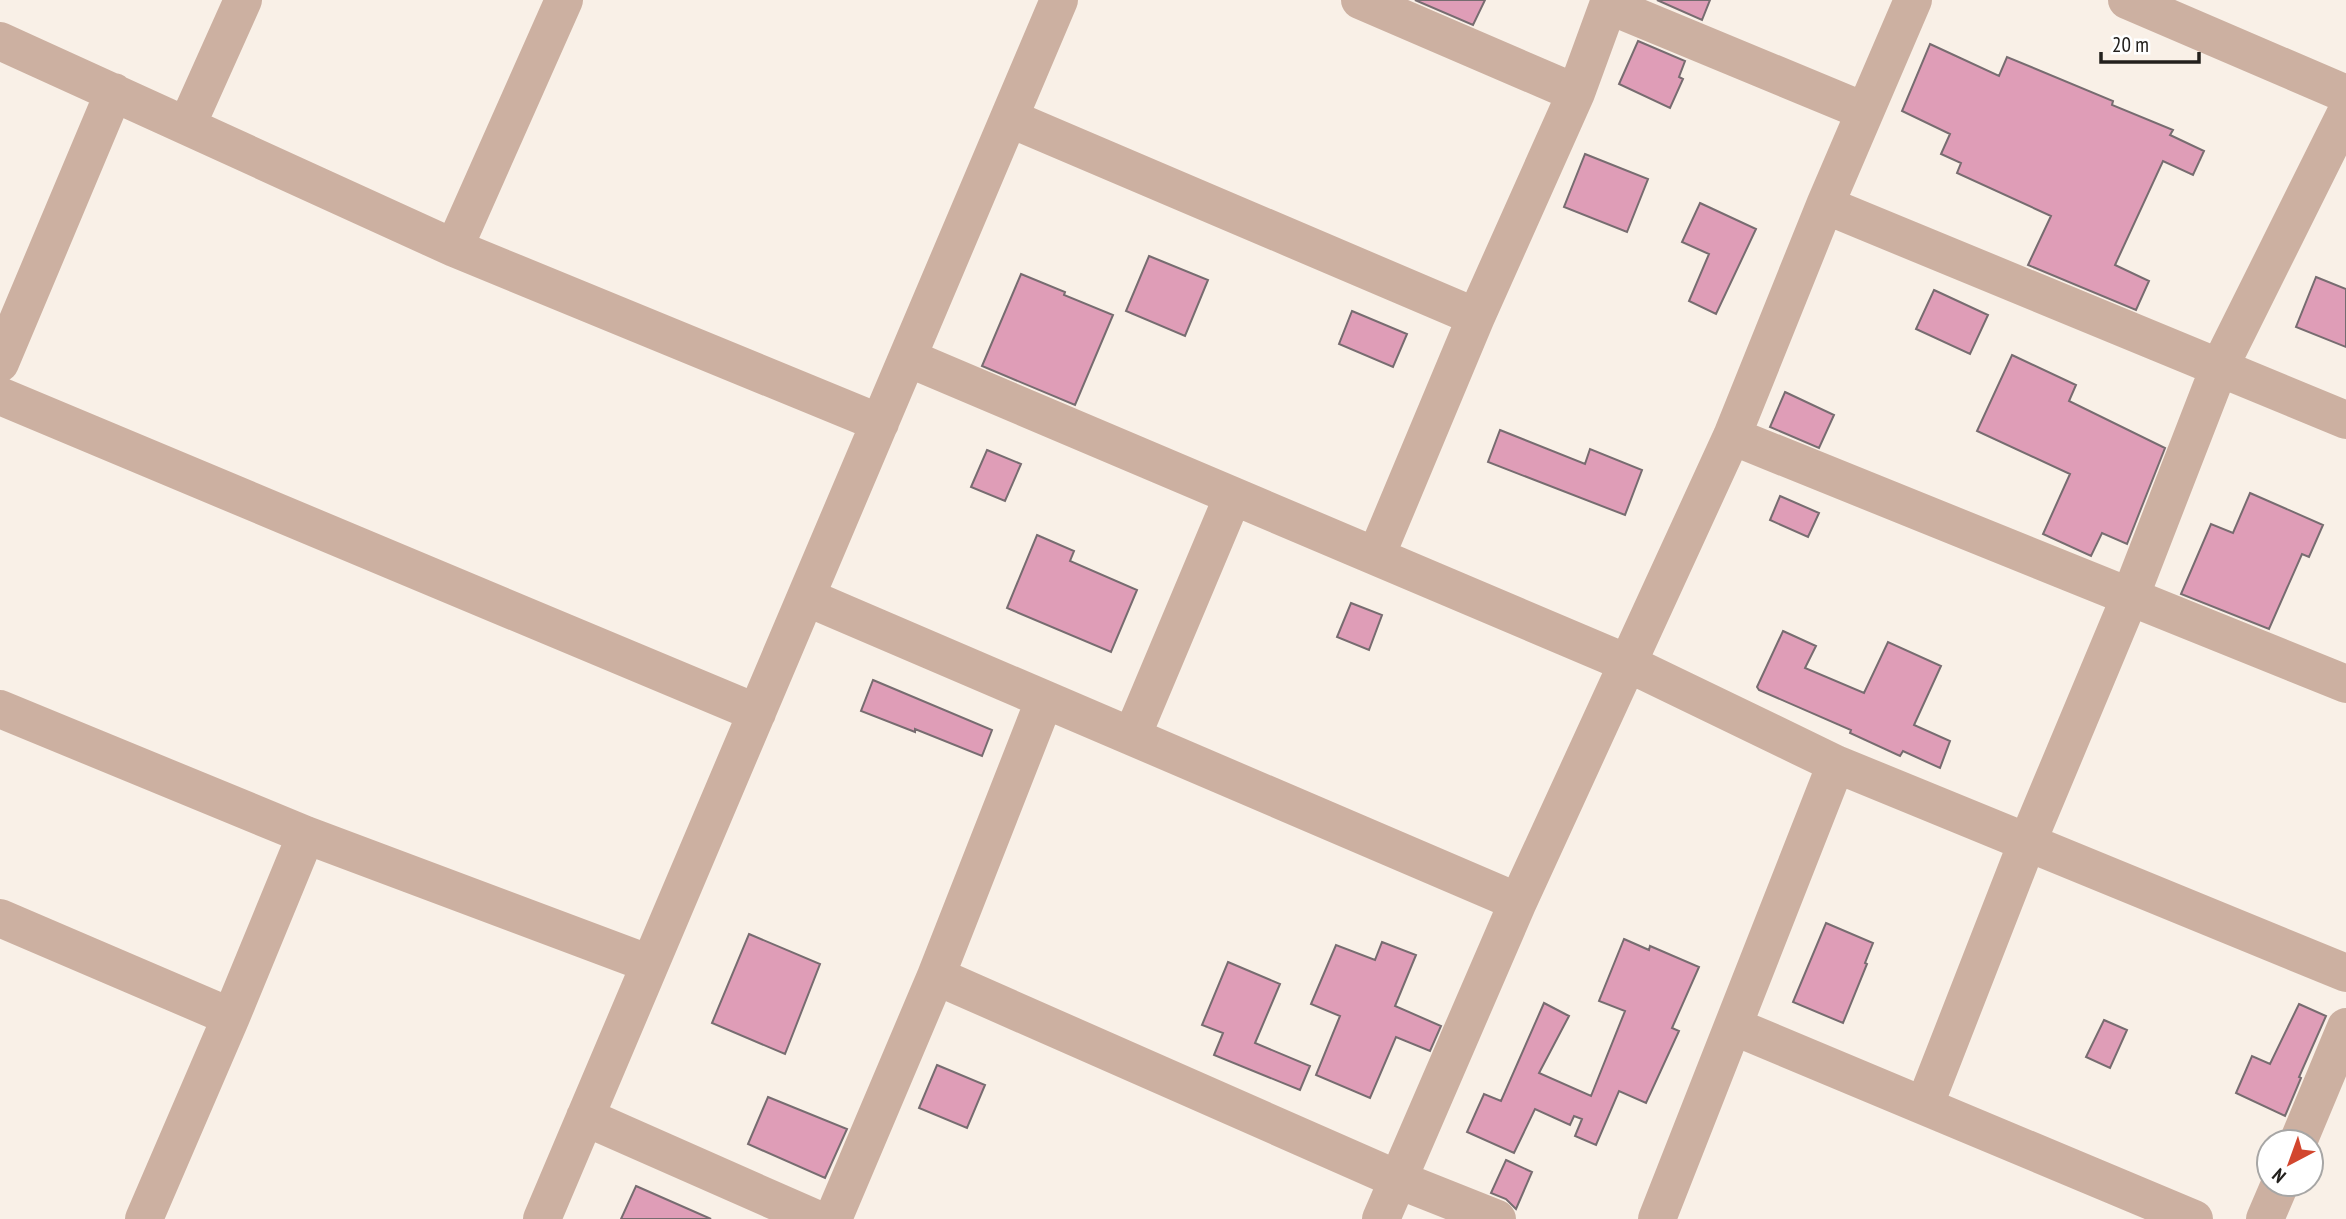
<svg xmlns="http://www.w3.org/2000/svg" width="2346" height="1219" font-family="'PT Sans Narrow',sans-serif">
	<rect width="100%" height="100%" fill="#f9f0e7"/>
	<!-- building -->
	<path fill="#df9db7" stroke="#776c70" stroke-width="2" d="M 1415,0 L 1485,0 L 1473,25 Z
		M 1657,0 L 1710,0 L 1702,20 Z
		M 1638,41 L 1685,61 L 1679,77 L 1683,79 L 1670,108 L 1619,84 Z
		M 1930,44 L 1999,76 L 2007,57 L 2113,101 L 2112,105 L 2173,130 L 2170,135 L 2204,151 L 2193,175 L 2163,161 L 2115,265 L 2149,281 L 2136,310 L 2028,265 L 2051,216 L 1957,173 L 1961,163 L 1941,154 L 1950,134 L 1902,111 Z
		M 1585,154 L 1648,179 L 1627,232 L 1564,207 Z
		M 1700,203 L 1756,229 L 1716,314 L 1689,301 L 1709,254 L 1682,242 Z
		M 1149,256 L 1208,280 L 1185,336 L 1126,311 Z
		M 1021,274 L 1065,292 L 1064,295 L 1113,315 L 1075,405 L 982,366 Z
		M 2316,277 L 2346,289 L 2346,347 L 2296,327 Z
		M 1934,290 L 1988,315 L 1970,354 L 1916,329 Z
		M 1352,311 L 1407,334 L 1393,367 L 1339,344 Z
		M 2012,355 L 2076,385 L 2069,401 L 2165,448 L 2127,544 L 2102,533 L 2091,556 L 2043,534 L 2070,474 L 1977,431 Z
		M 1785,392 L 1834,415 L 1819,448 L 1770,427 Z
		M 1500,430 L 1585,464 L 1590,449 L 1642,470 L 1625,515 L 1488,462 Z
		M 987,450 L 1021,464 L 1005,501 L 971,487 Z
		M 2250,493 L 2323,525 L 2309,557 L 2302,554 L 2269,629 L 2181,594 L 2211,524 L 2233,533 Z
		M 1780,496 L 1819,513 L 1808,537 L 1770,520 Z
		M 1037,535 L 1074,551 L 1070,561 L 1137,590 L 1111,652 L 1007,608 Z
		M 1351,603 L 1382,615 L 1369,650 L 1337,637 Z
		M 1783,631 L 1816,646 L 1805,668 L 1864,693 L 1888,642 L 1941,666 L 1914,725 L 1950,741 L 1940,768 L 1903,751 L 1900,756 L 1850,733 L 1851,730 L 1759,690 L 1757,687 Z
		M 873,680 L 992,730 L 982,756 L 915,729 L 915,732 L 861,711 Z
		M 1826,923 L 1873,943 L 1865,963 L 1867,964 L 1843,1023 L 1793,1002 Z
		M 749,934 L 820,964 L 785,1054 L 712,1023 Z
		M 1624,939 L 1649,950 L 1650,946 L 1699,967 L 1672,1028 L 1679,1031 L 1646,1103 L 1619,1091 L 1596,1145 L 1575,1136 L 1582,1119 L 1574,1116 L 1570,1125 L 1535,1109 L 1514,1153 L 1467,1132 L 1484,1094 L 1501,1101 L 1544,1003 L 1569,1016 L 1539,1073 L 1591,1096 L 1625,1011 L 1599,1001 Z
		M 1382,942 L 1416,955 L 1395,1006 L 1441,1026 L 1430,1051 L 1396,1037 L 1370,1098 L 1316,1075 L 1340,1016 L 1311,1004 L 1336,945 L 1375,960 Z
		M 1228,962 L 1280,984 L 1255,1043 L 1310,1066 L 1300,1090 L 1214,1055 L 1223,1033 L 1202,1025 Z
		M 2299,1004 L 2326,1016 L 2299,1077 L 2301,1078 L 2285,1116 L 2236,1093 L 2252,1056 L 2270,1064 Z
		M 2104,1020 L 2127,1030 L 2110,1068 L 2086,1057 Z
		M 937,1065 L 985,1085 L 967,1128 L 919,1108 Z
		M 768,1097 L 847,1129 L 825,1178 L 748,1144 Z
		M 1506,1160 L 1532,1172 L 1516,1209 L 1506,1199 L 1491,1193 Z
		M 636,1186 L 711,1219 L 621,1219 Z"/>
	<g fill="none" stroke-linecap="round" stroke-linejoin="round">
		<!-- minor -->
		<path stroke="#ccb0a1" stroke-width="38" d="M 1360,0 L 1576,93
			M 2127,0 L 2346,94
			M 1608,5 L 1864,111
			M 0,41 L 454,248 L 880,423
			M 1009,118 L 1476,317
			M 187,125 L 243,0
			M 1825,205 L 2346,420
			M 454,248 L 564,0
			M 908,358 L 1627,663 L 1836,764 L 2346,973
			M 0,363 L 114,92
			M 0,396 L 757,713
			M 1732,436 L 2346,684
			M 1376,556 L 1476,317 L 1576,93 L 1610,0
			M 806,597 L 1518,902
			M 0,709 L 306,835 L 650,964
			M 1132,736 L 1233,496
			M 0,918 L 231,1017
			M 936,976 L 1399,1180 L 1497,1219
			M 1733,1026 L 2194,1219
			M 1925,1104 L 2027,843 L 2130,597 L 2219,368 L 2346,113
			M 585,1117 L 816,1219
			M 2298,1142 L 2346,1027
			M 144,1219 L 231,1017 L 306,835
			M 542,1219 L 1059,0
			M 833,1219 L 936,976 L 1044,701
			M 1381,1219 L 1518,902 L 1732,436 L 1825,205 L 1913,0
			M 1657,1219 L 1836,764
			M 2265,1219 L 2280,1184"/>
	</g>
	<!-- north arrow -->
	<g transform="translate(2290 1163) rotate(221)"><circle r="33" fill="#ffffff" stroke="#a7a6a5" stroke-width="2"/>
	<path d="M0-5L12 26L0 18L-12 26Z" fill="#d2462e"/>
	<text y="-10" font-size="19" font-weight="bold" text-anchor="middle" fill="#23201d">N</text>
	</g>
	<!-- scale -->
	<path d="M2101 52v10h98v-10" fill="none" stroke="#23201d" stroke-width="3.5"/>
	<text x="2112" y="52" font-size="21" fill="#23201d" stroke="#ffffff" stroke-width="5" paint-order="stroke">20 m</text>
</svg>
